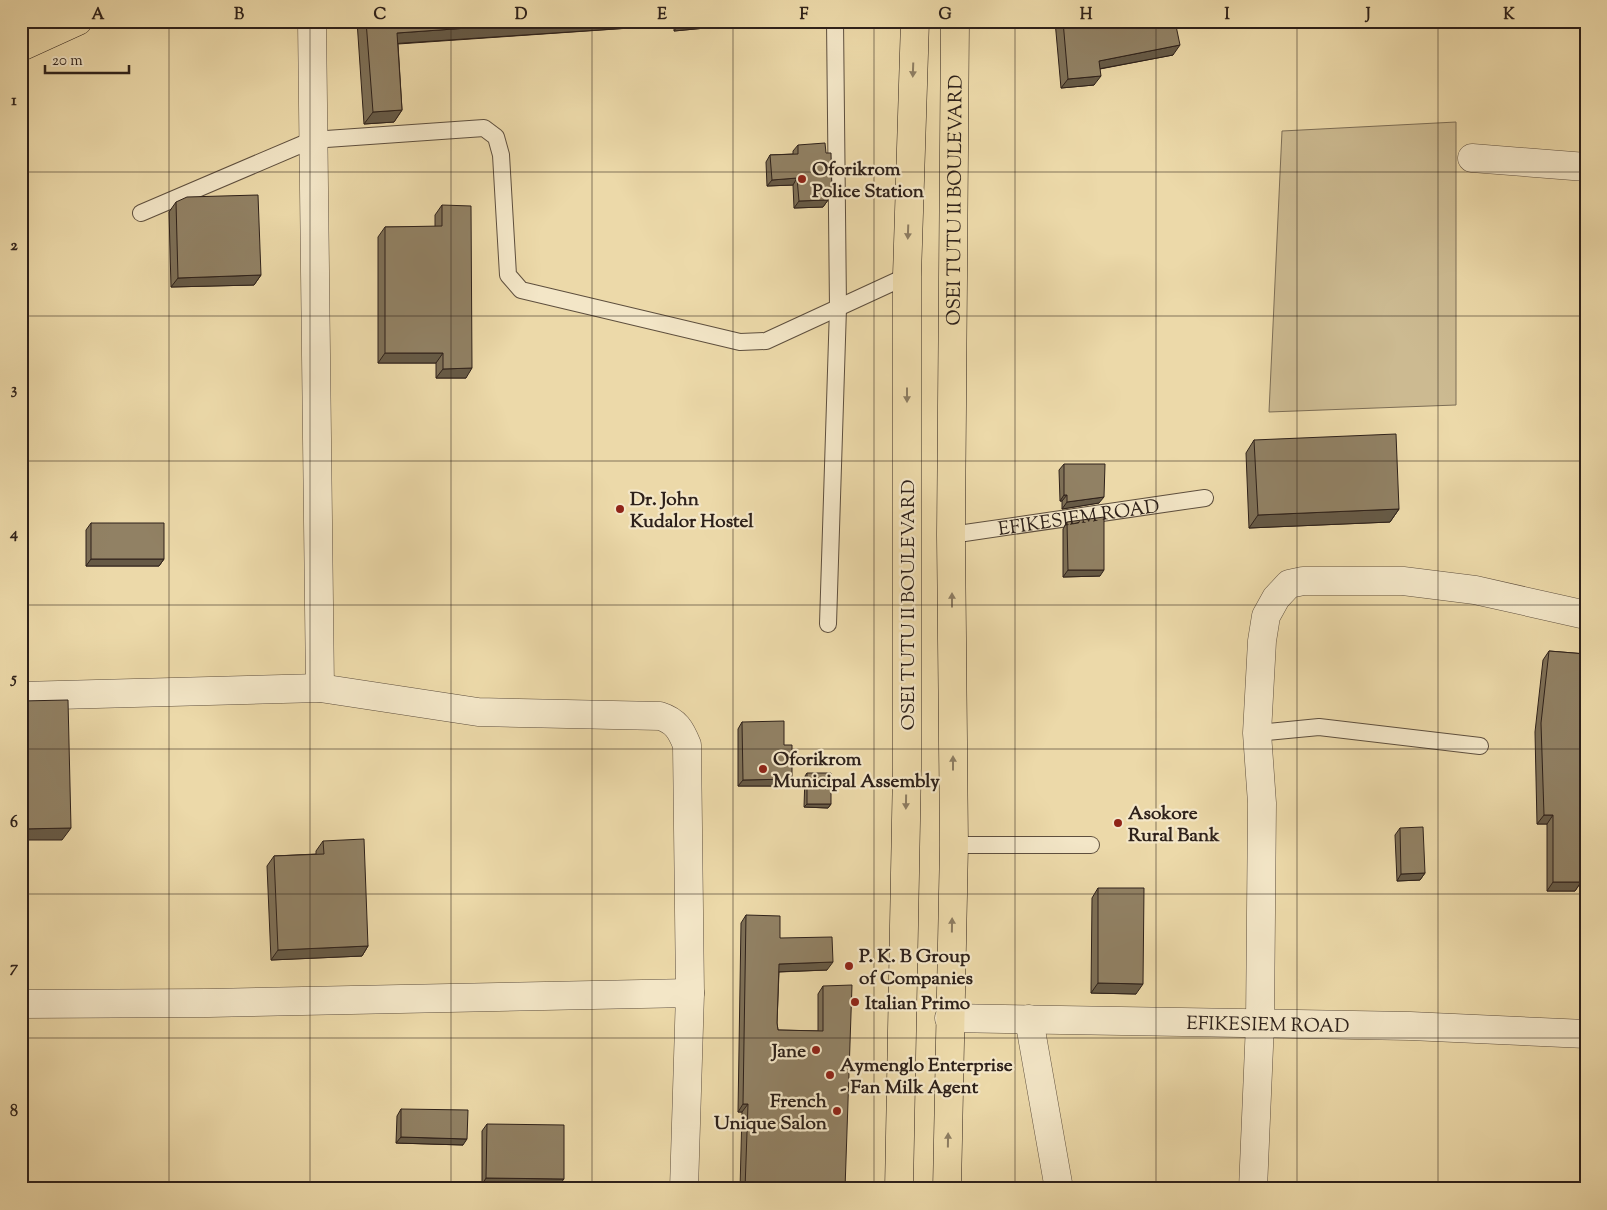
<svg xmlns="http://www.w3.org/2000/svg" width="1607" height="1210" font-family="'Sorts Mill Goudy',serif">
	<rect width="100%" height="100%" fill="#ecd9a9"/>
	<filter id="stains"><feTurbulence type="fractalNoise" baseFrequency=".004" numOctaves="4"/><feColorMatrix values="0 0 0 0 .2 0 0 0 0 .09 0 0 0 0 .02 0 0 0 .5 -.17"/></filter>
	<radialGradient id="worn" r=".72"><stop offset=".6" stop-color="#630" stop-opacity="0"/><stop offset="1" stop-color="#630" stop-opacity=".3"/></radialGradient>
	<!-- green -->
	<path fill="#ccba91" stroke="#7d6e56" d="M 1456,122 L 1456,405 L 1269,412 L 1282,131 Z"/>
	<g fill="none" stroke-linecap="round" stroke-linejoin="round">
		<defs>
			<g id="lane">
				<path d="M 141,213 L 312,140 L 484,128 L 496,137 L 501,155 L 508,275 L 521,290 L 740,342 L 766,341 L 907,276"/>
				<path id="s1" d="M 951,535 L 1205,498"/>
				<path d="M 828,624 L 838,308 L 835,21"/>
				<path d="M 1257,733 L 1319,727 L 1480,746"/>
				<path d="M 954,845 L 1091,845"/>
			</g>
			<g id="street">
				<path d="M 312,21 L 320,688"/>
				<path d="M 1472,158 L 1586,167"/>
				<path d="M 21,696 L 320,688 L 478,712 L 660,716 C 676,721 681,730 687,745 L 690,993 L 684,1189"/>
				<path d="M 21,1004 L 209,1003 L 690,993"/>
				<path id="s2" d="M 949,1018 L 1410,1026 L 1586,1034"/>
				<path d="M 1029,1019 L 1059,1189"/>
				<path d="M 1253,1189 L 1260,1023 L 1262,803 L 1257,733 L 1262,641 L 1266,616 L 1276,598 L 1289,584 L 1303,581 L 1403,581 L 1475,590 L 1586,615"/>
			</g>
			<g id="highway">
				<path d="M 21,47 L 78,21"/>
				<path d="M 899,1189 L 907,768 L 907,276 L 915,21"/>
				<path id="s3" d="M 947,1189 L 954,845 L 951,535 L 955,21"/>
			</g>
		</defs>
		<!-- lane casing -->
		<use href="#lane" stroke="#5e4f3e" stroke-width="18"/>
		<!-- street casing -->
		<use href="#street" stroke="#5e4f3e" stroke-width="29"/>
		<!-- highway casing -->
		<use href="#highway" stroke="#2e211a" stroke-width="29"/>
		<!-- lane -->
		<use href="#lane" stroke="#f3e6c7" stroke-width="16"/>
		<!-- street -->
		<use href="#street" stroke="#f3e6c7" stroke-width="28"/>
		<!-- highway -->
		<use href="#highway" stroke="#ecd9a9" stroke-width="28"/>
	</g>
	<!-- wall -->
	<path fill="#7d6f56" stroke="#2e211a" d="M 357,21 L 779,21 L 674,31 L 674,25 L 398,44 L 402,110 L 394,122 L 364,124 Z
		M 1055,21 L 1175,21 L 1173,55 L 1100,69 L 1094,85 L 1061,88 Z
		M 798,145 L 827,198 L 828,200 L 823,207 L 794,208 L 793,185 L 767,186 L 766,162 L 770,155 L 793,154 L 793,151 Z
		M 176,202 L 261,275 L 254,285 L 171,287 L 169,212 Z
		M 442,205 L 466,378 L 436,378 L 436,363 L 378,363 L 378,237 L 385,227 L 435,227 L 435,215 Z
		M 1254,440 L 1399,509 L 1390,522 L 1249,528 L 1246,453 Z
		M 1064,464 L 1099,503 L 1062,509 L 1062,501 L 1060,501 L 1059,470 Z
		M 1067,522 L 1100,576 L 1063,577 L 1063,529 Z
		M 91,523 L 164,559 L 159,566 L 86,566 L 86,530 Z
		M 1549,651 L 1586,654 L 1586,823 L 1581,823 L 1581,882 L 1575,891 L 1547,891 L 1547,824 L 1537,824 L 1535,732 L 1543,660 Z
		M 742,722 L 784,745 L 787,786 L 738,786 L 738,729 Z
		M 807,773 L 831,804 L 828,808 L 804,807 L 805,776 Z
		M 1400,828 L 1425,873 L 1420,880 L 1397,881 L 1395,835 Z
		M 323,841 L 368,946 L 362,956 L 271,960 L 267,866 L 274,856 L 316,854 L 316,851 Z
		M 1098,888 L 1136,994 L 1091,993 L 1092,898 Z
		M 746,915 L 827,970 L 779,972 L 777,1023 L 778,1030 L 818,1031 L 818,994 L 823,986 L 845,1189 L 740,1189 L 742,1112 L 738,1112 L 741,923 Z
		M 401,1109 L 463,1145 L 396,1143 L 397,1116 Z
		M 487,1124 L 559,1185 L 482,1185 L 482,1131 Z"/>
	<!-- shaded-wall -->
	<path fill="#665a46" stroke="#2e211a" d="M 567,21 L 676,21 L 674,25 L 389,44 L 397,33 Z
		M 681,21 L 779,21 L 674,31 Z
		M 1180,45 L 1173,55 L 1093,70 L 1099,61 Z
		M 1101,76 L 1094,85 L 1061,88 L 1068,79 Z
		M 402,110 L 394,122 L 364,124 L 373,112 Z
		M 797,178 L 793,185 L 767,186 L 772,180 Z
		M 832,192 L 827,199 L 827,193 Z
		M 828,200 L 823,207 L 794,208 L 799,201 Z
		M 261,275 L 254,285 L 171,287 L 178,278 Z
		M 385,353 L 443,353 L 436,363 L 378,363 Z
		M 472,368 L 466,378 L 436,378 L 443,369 Z
		M 1064,495 L 1067,495 L 1062,501 L 1060,501 Z
		M 1104,497 L 1099,503 L 1062,509 L 1067,502 Z
		M 1399,509 L 1390,522 L 1249,528 L 1258,515 Z
		M 91,559 L 164,559 L 159,566 L 86,566 Z
		M 1068,570 L 1104,570 L 1100,576 L 1063,577 Z
		M 792,779 L 787,786 L 738,786 L 743,780 Z
		M 807,804 L 831,804 L 828,808 L 804,807 Z
		M 1581,814 L 1586,814 L 1586,823 L 1575,823 Z
		M 1544,815 L 1553,815 L 1547,824 L 1537,824 Z
		M 71,828 L 62,840 L 21,840 L 21,829 Z
		M 1425,873 L 1420,880 L 1397,881 L 1401,874 Z
		M 1553,882 L 1581,882 L 1575,891 L 1547,891 Z
		M 368,946 L 362,956 L 271,960 L 278,950 Z
		M 833,962 L 827,970 L 773,972 L 779,964 Z
		M 1098,983 L 1143,984 L 1136,994 L 1091,993 Z
		M 743,1104 L 748,1104 L 742,1112 L 738,1112 Z
		M 401,1137 L 467,1139 L 463,1145 L 396,1143 Z
		M 486,1178 L 564,1179 L 559,1185 L 482,1185 Z"/>
	<!-- building -->
	<path fill="#918164" stroke="#2e211a" d="M 366,21 L 567,21 L 397,33 L 402,110 L 373,112 Z
		M 1063,21 L 1175,21 L 1180,45 L 1099,61 L 1101,76 L 1068,79 Z
		M 825,143 L 826,153 L 831,153 L 832,192 L 827,193 L 828,200 L 799,201 L 797,178 L 772,180 L 770,155 L 798,154 L 798,145 Z
		M 258,195 L 261,275 L 178,278 L 176,202 L 187,197 Z
		M 442,205 L 471,206 L 472,368 L 443,369 L 443,353 L 385,353 L 385,227 L 442,226 Z
		M 1396,434 L 1399,509 L 1258,515 L 1254,440 Z
		M 1064,464 L 1105,464 L 1104,497 L 1067,502 L 1067,495 L 1064,495 Z
		M 1104,517 L 1104,570 L 1068,570 L 1067,522 Z
		M 91,523 L 164,523 L 164,559 L 91,559 Z
		M 1549,651 L 1586,654 L 1586,814 L 1581,814 L 1581,882 L 1553,882 L 1553,815 L 1544,815 L 1541,723 Z
		M 68,700 L 71,828 L 21,829 L 21,701 Z
		M 784,721 L 784,745 L 792,745 L 792,779 L 743,780 L 742,722 Z
		M 807,773 L 831,773 L 831,804 L 807,804 Z
		M 1423,827 L 1425,873 L 1401,874 L 1400,828 Z
		M 364,839 L 368,946 L 278,950 L 274,856 L 324,854 L 323,841 Z
		M 1098,888 L 1144,888 L 1143,984 L 1098,983 Z
		M 746,915 L 780,916 L 780,938 L 832,937 L 833,962 L 779,964 L 777,1023 L 778,1030 L 823,1031 L 823,986 L 852,985 L 845,1189 L 745,1189 L 748,1104 L 743,1104 Z
		M 401,1109 L 468,1110 L 467,1139 L 401,1137 Z
		M 487,1124 L 564,1125 L 564,1179 L 486,1178 Z"/>
	<!-- one-way arrows -->
	<defs><path id="oneway-solid" d="M-6-.8H1V-3.2L6.5 0L1 3.2V.8H-6Z" transform="scale(1.25)"/></defs>
	<g fill="#8d7d62">
		<use href="#oneway-solid" transform="translate(913 70) rotate(92)"/>
		<use href="#oneway-solid" transform="translate(908 232) rotate(92)"/>
		<use href="#oneway-solid" transform="translate(907 395) rotate(90)"/>
		<use href="#oneway-solid" transform="translate(952 600) rotate(-90)"/>
		<use href="#oneway-solid" transform="translate(953 763) rotate(-90)"/>
		<use href="#oneway-solid" transform="translate(906 802) rotate(91)"/>
		<use href="#oneway-solid" transform="translate(952 925) rotate(-89)"/>
		<use href="#oneway-solid" transform="translate(948 1140) rotate(-89)"/>
	</g>
	<!-- grid -->
	<path fill="none" stroke="#2e211a" stroke-width="1" stroke-opacity="0.55" d="M 169,21 L 169,1189M 310,21 L 310,1189M 451,21 L 451,1189M 592,21 L 592,1189M 733,21 L 733,1189M 874,21 L 874,1189M 1015,21 L 1015,1189M 1156,21 L 1156,1189M 1297,21 L 1297,1189M 1438,21 L 1438,1189M 21,172 L 1586,172M 21,316 L 1586,316M 21,461 L 1586,461M 21,605 L 1586,605M 21,749 L 1586,749M 21,894 L 1586,894M 21,1038 L 1586,1038"/>
	<!-- markers -->
	<g fill="#8f2418" stroke="#f3e6c7" stroke-width="2">
		<circle cx="802" cy="179" r="5"/>
		<circle cx="620" cy="509" r="5"/>
		<circle cx="763" cy="769" r="5"/>
		<circle cx="1118" cy="823" r="5"/>
		<circle cx="849" cy="966" r="5"/>
		<circle cx="855" cy="1002" r="5"/>
		<circle cx="816" cy="1050" r="5"/>
		<circle cx="830" cy="1075" r="5"/>
		<circle cx="837" cy="1111" r="5"/>
	</g>
	<g text-anchor="middle" stroke-width="4.5" stroke-linejoin="round" paint-order="stroke">
		<!-- poi labels -->
		<g font-size="19" font-weight="bold" fill="#2e211a" stroke="#f3e6c7" text-anchor="start">
			<text x="812" y="175">Oforikrom<tspan x="812" dy="22">Police Station</tspan></text>
			<text x="630" y="505">Dr. John<tspan x="630" dy="22">Kudalor Hostel</tspan></text>
			<text x="773" y="765">Oforikrom<tspan x="773" dy="22">Municipal Assembly</tspan></text>
			<text x="1128" y="819">Asokore<tspan x="1128" dy="22">Rural Bank</tspan></text>
			<text x="859" y="962">P. K. B Group<tspan x="859" dy="22">of Companies</tspan></text>
			<text x="865" y="1009">Italian Primo</text>
			<text x="806" y="1057" text-anchor="end">Jane</text>
			<text x="840" y="1071">Aymenglo Enterprise<tspan x="840" dy="22">- Fan Milk Agent</tspan></text>
			<text x="827" y="1107" text-anchor="end">French<tspan x="827" dy="22">Unique Salon</tspan></text>
		</g>
		<!-- street labels -->
		<g font-size="19" fill="#2e211a" stroke="#f3e6c7">
			<text dy="7" stroke="none"><textPath href="#s3" startOffset="989">OSEI TUTU II BOULEVARD</textPath></text>
			<text dy="7" stroke="none"><textPath href="#s1" startOffset="129">EFIKESIEM ROAD</textPath></text>
			<text transform="translate(907 605) rotate(-90)" y="7">OSEI TUTU II BOULEVARD</text>
			<text dy="7" stroke="none"><textPath href="#s2" startOffset="319">EFIKESIEM ROAD</textPath></text>
		</g>
	</g>
	<!-- margin -->
	<rect width="1607" height="1210" fill="none" stroke="#ecd9a9" stroke-width="55"/>
	<!-- scale -->
	<path d="M45 65v8h84v-8" fill="none" stroke="#2e211a" stroke-width="2.5"/>
	<text x="52" y="65" font-size="15" fill="#2e211a" stroke="#f3e6c7" stroke-width="4" paint-order="stroke">20 m</text>
	<rect x="28" y="28" width="1552" height="1154" fill="none" stroke="#2e211a" stroke-width="2"/>
	<g font-size="16" text-anchor="middle" font-weight="bold" fill="#2e211a">
		<text x="98" y="19">A</text>
		<text x="239" y="19">B</text>
		<text x="380" y="19">C</text>
		<text x="521" y="19">D</text>
		<text x="662" y="19">E</text>
		<text x="804" y="19">F</text>
		<text x="945" y="19">G</text>
		<text x="1086" y="19">H</text>
		<text x="1227" y="19">I</text>
		<text x="1368" y="19">J</text>
		<text x="1509" y="19">K</text>
		<text x="14" y="105">1</text>
		<text x="14" y="250">2</text>
		<text x="14" y="394">3</text>
		<text x="14" y="538">4</text>
		<text x="14" y="683">5</text>
		<text x="14" y="827">6</text>
		<text x="14" y="972">7</text>
		<text x="14" y="1116">8</text>
	</g>
	<rect width="100%" height="100%" filter="url(#stains)"/>
	<rect width="100%" height="100%" fill="url(#worn)"/>
</svg>
